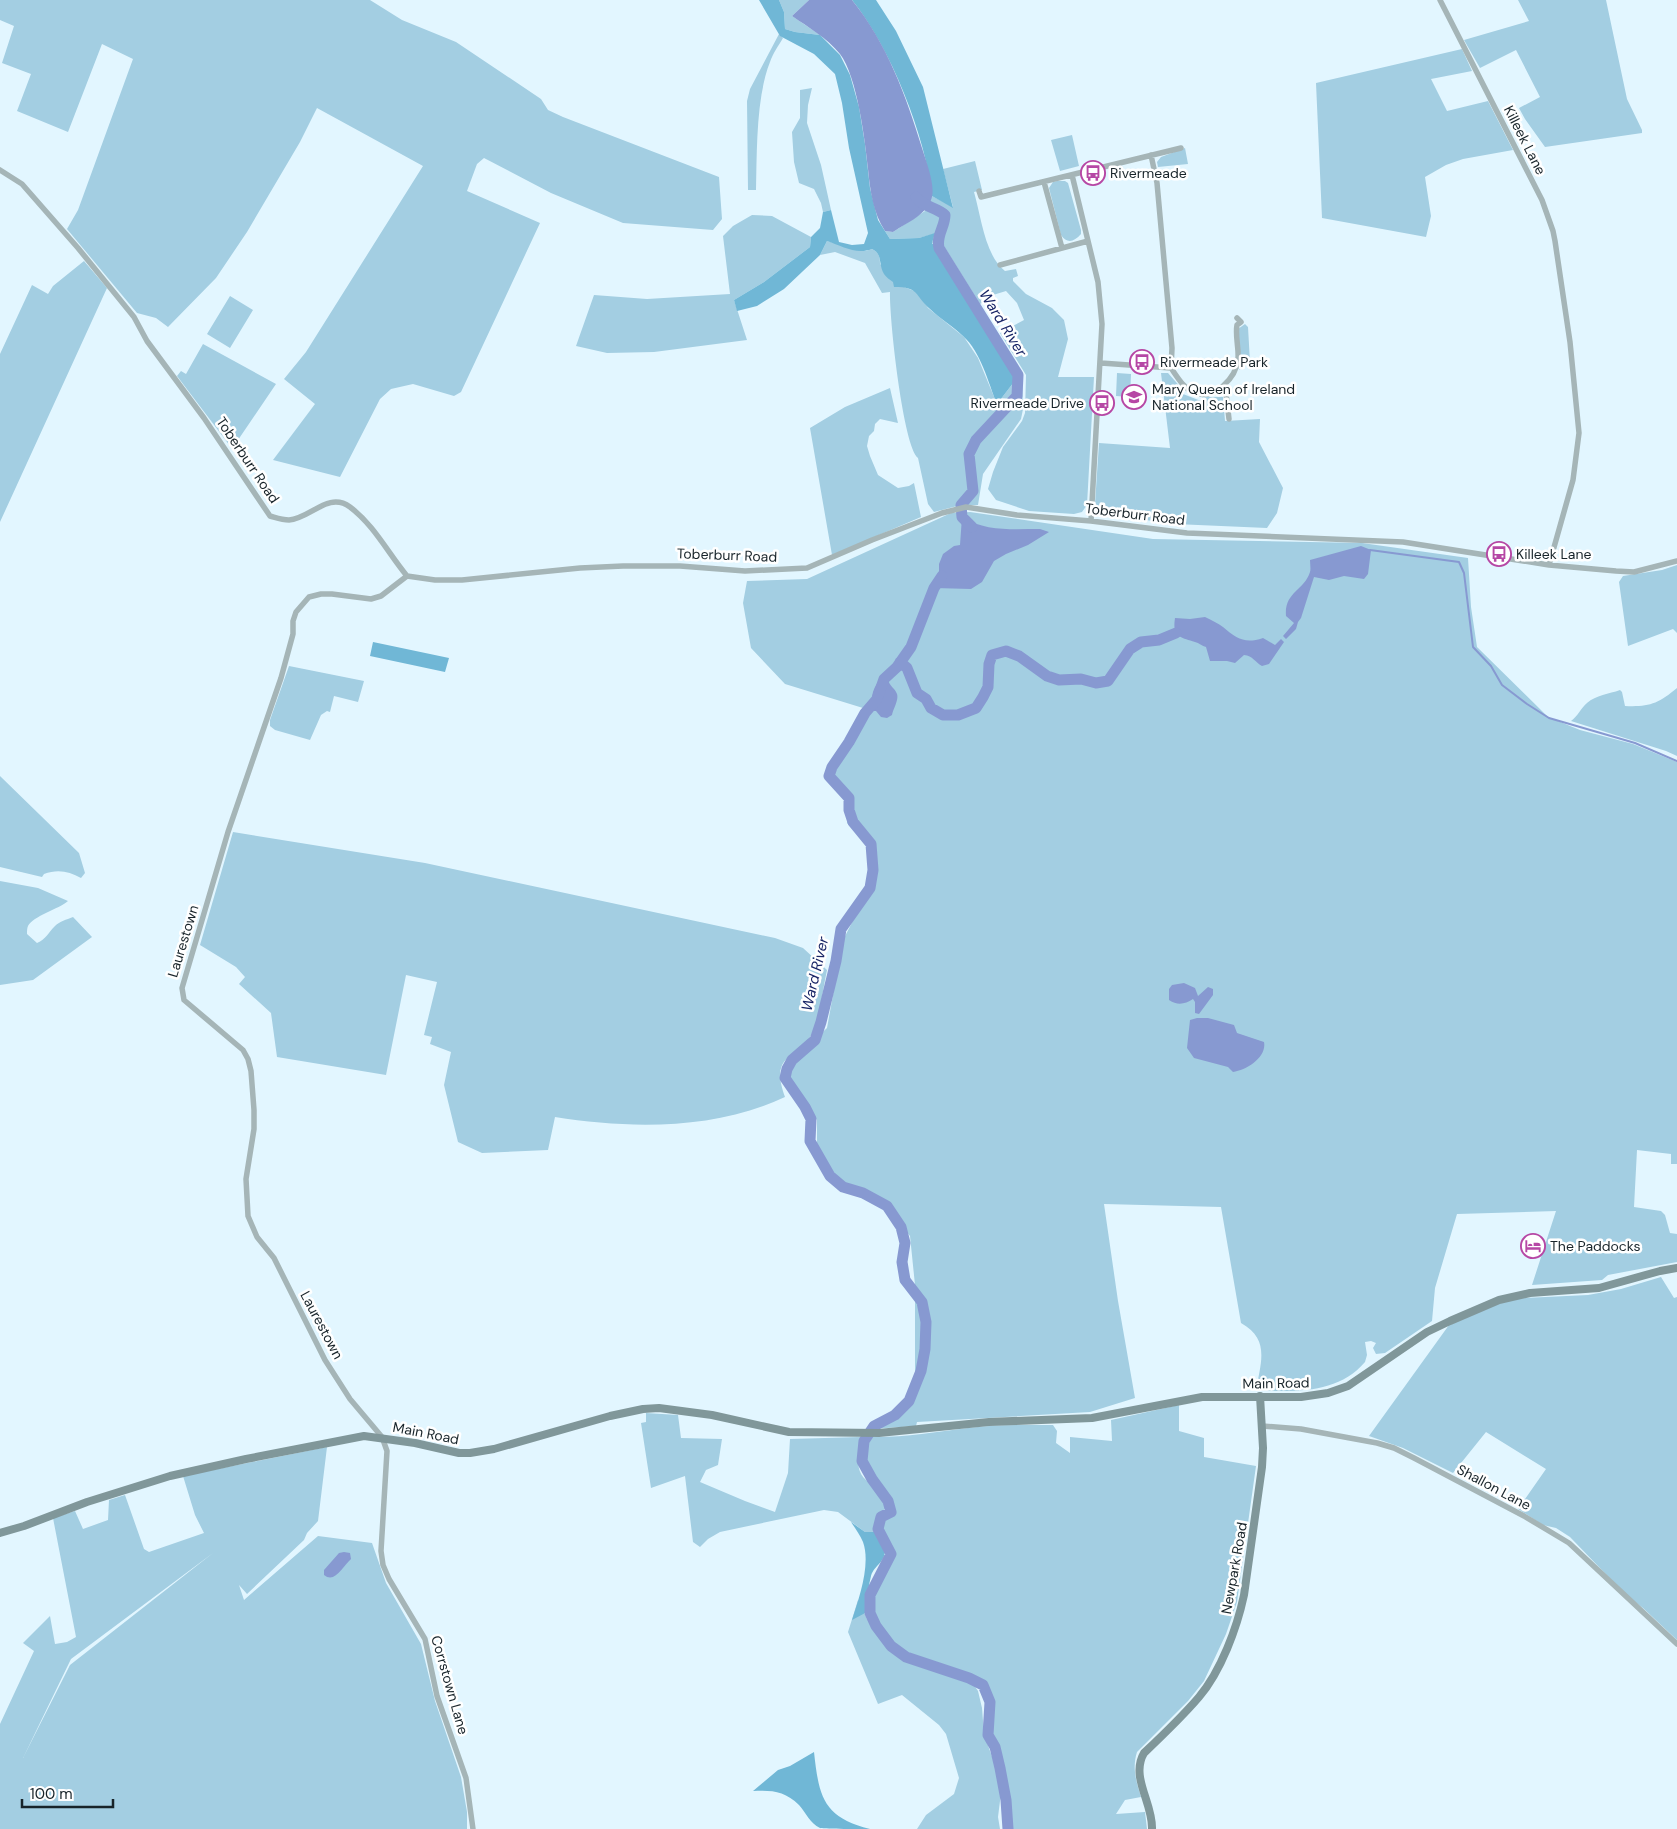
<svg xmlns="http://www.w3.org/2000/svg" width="1677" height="1829" font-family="'DM Sans',sans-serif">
	<rect width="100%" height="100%" fill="#e2f6ff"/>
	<!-- green -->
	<path fill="#a3cee2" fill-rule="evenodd" d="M 0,0 L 370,0 L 402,20 L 456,42 L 541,99 L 548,110 L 563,117 L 719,177 L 722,219 L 713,230 L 623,223 L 551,193 L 484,158 L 477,164 L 467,191 L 540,223 L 461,392 L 454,396 L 413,384 L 391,389 L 380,399 L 340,477 L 273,460 L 315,404 L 284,379 L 306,352 L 423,166 L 317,108 L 300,142 L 247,232 L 216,278 L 168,327 L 156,318 L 137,313 L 67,229 L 78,210 L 133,59 L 102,44 L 68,132 L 17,111 L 31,74 L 2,63 L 14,26 L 0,20 Z
		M 779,0 L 809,0 L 792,16 L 820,35 L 795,32 L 785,29 L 784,12 Z
		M 1518,0 L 1606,0 L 1627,99 L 1642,130 L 1642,133 L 1545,147 L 1525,119 L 1519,108 L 1540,97 L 1516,50 L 1480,68 L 1464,40 L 1529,21 Z
		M 779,34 L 783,38 C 779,45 773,53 770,62 C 756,97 757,151 756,190 L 748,190 L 747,101 L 750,89 Z
		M 1462,49 L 1472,71 L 1431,79 L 1447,111 L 1488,101 L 1513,150 L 1463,159 L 1446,165 L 1425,177 L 1431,216 L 1426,237 L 1322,218 L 1316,83 Z
		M 812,88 L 808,105 L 807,123 L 821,165 L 831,210 L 823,212 L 821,203 L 814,189 L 799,183 L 794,162 L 792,132 L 800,118 L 800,90 Z
		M 1072,135 L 1079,166 L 1060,171 L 1051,140 Z
		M 1185,148 L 1188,164 L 1158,167 L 1157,162 L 1161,157 Z
		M 975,161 L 982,190 L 974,192 C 981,216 985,256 1005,271 L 1016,269 L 1018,276 L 1013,278 L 1013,281 L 1026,294 L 1052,308 L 1064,320 L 1068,339 L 1058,377 L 1094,377 L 1087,505 L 1082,512 L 1074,514 L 1029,511 L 996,500 L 988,489 L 993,472 L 1003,447 L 1022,421 L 1025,413 L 1026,375 L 1000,333 L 1024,320 L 1017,303 L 1006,291 L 993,295 L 980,304 L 942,243 L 932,243 L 934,234 L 919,238 L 890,239 L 885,231 L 893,232 L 925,211 L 932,196 L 953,207 L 943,169 Z
		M 1057,181 L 1065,181 L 1068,183 L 1081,230 L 1081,234 C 1074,242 1067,244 1061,235 L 1049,188 L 1053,182 Z
		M 752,215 L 772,216 L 811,237 L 810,247 L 764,282 L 734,300 L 747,340 L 654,352 L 607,353 L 576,346 L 594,295 L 647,299 L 730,294 L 723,236 L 733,226 Z
		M 827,241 L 866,251 L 872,249 C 879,252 880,257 880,264 L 904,287 L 917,292 L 928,308 L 964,337 L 978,358 L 997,404 L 1017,378 L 1022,379 L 1023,409 L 1021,419 L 983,474 L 978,505 L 961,505 L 934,512 L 928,504 L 918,458 C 903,446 889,316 890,292 L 882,293 L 865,263 L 835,252 L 820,255 Z
		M 84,261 L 107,288 L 0,522 L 0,354 L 32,285 L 48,294 L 53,286 Z
		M 230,296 L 253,310 L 230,348 L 207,334 Z
		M 1245,324 L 1248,327 L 1250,362 L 1242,363 L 1240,370 L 1238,368 L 1238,329 Z
		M 203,344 L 276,384 L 238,440 L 230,446 L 177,376 L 181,371 L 186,374 Z
		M 1117,373 L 1131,374 L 1130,397 L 1116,396 Z
		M 1161,373 L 1168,373 L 1183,390 L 1183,394 L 1201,401 L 1202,397 L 1223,397 L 1225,421 L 1260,419 L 1259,442 L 1283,488 L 1277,513 L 1267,528 L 1175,524 L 1101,514 L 1097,512 L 1095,504 L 1099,443 L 1170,448 Z
		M 890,388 L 898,423 L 880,419 L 875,424 L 874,431 L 869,436 L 867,446 L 870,456 L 878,475 L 898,488 L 909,486 L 914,483 L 921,517 L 832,555 L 810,428 L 845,407 Z
		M 970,512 L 1153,539 L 1362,543 L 1468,558 L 1471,607 L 1477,647 L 1548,717 L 1580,730 L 1633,744 L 1677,762 L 1677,1164 L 1671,1164 L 1671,1154 L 1637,1150 L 1634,1207 L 1661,1211 L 1665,1215 L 1670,1233 L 1677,1234 L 1677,1262 L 1608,1275 L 1602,1280 L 1532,1285 L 1556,1211 L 1457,1214 L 1435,1288 L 1432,1321 L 1385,1353 L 1376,1354 L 1373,1348 L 1376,1343 L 1371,1341 L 1365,1342 L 1367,1355 L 1365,1362 C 1338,1394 1294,1392 1256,1390 C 1261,1362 1270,1339 1241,1323 L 1221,1207 L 1104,1204 L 1118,1301 L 1135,1398 L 1090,1412 L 917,1422 L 916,1426 L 871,1429 L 872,1425 C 895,1417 904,1411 915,1389 L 915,1285 L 910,1236 L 887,1207 L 835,1180 L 817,1148 L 817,1120 L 781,1071 L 827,1028 L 843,940 L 873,882 L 870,849 L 847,823 L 848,795 L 832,777 L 863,708 L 785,684 L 751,648 L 743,603 L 747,581 L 807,579 L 951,513 Z
		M 1677,565 L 1677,633 L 1673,629 L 1628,646 L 1619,582 L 1623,576 L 1662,570 Z
		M 289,666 L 364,681 L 358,702 L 334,696 L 330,712 L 327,711 L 321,715 L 310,740 L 275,730 L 270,726 L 270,720 Z
		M 1677,688 L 1677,756 L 1666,751 L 1571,721 C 1578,716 1581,708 1587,703 C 1596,695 1609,694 1620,690 L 1622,692 L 1625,706 C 1649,707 1658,704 1677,688 Z
		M 0,776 L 79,853 L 85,873 L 81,878 C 69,871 57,869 44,874 L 42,877 L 0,867 Z
		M 233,832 L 425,863 L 775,938 L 803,948 L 827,970 C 823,988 821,1009 815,1026 C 804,1062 767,1048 785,1097 C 714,1130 631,1129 555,1117 L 548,1150 L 482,1153 L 458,1142 L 444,1085 L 451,1052 L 430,1044 L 432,1037 L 424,1035 L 437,982 L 406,975 L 386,1075 L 277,1057 L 271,1013 L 239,984 L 245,977 L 236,967 L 200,945 Z
		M 0,881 L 38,888 L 68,901 C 59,909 33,916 28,926 C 27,928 27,931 27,934 L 37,943 C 46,939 48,933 55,926 C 60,921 66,920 73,917 L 92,937 L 33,980 L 0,985 Z
		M 1661,1277 L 1674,1298 L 1677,1297 L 1677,1640 L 1643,1608 L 1625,1594 L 1570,1537 L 1556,1528 L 1543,1525 L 1518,1509 L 1546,1469 L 1486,1432 L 1453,1473 L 1403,1448 L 1369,1436 L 1449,1325 L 1503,1302 L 1522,1298 L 1588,1295 L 1621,1289 Z
		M 1179,1405 L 1179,1431 L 1204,1438 L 1204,1457 L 1256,1466 L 1237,1602 L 1226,1634 L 1204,1681 L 1188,1701 L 1137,1752 C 1132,1768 1136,1781 1141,1797 L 1125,1800 L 1116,1814 L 1145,1812 L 1147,1829 L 1005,1829 L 1003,1817 L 1005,1801 L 1005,1787 L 1000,1758 L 990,1744 L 987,1736 L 989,1703 L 987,1691 L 980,1679 L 969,1673 L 914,1658 L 902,1652 L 887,1638 L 873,1618 L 871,1610 L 872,1594 L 889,1561 L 889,1547 L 881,1530 L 882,1521 L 889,1510 C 885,1496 878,1481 866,1474 C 862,1463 861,1447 868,1437 C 902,1438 934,1432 968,1428 C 996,1424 1025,1425 1053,1425 L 1057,1431 L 1056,1443 L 1070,1453 L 1070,1437 L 1112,1441 L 1111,1420 Z
		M 646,1413 L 678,1415 L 681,1438 L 722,1439 L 718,1465 L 706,1470 L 700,1482 L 745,1501 L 775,1512 L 788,1473 L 790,1439 L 860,1437 C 859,1457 852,1475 874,1485 L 878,1494 L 885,1502 L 885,1509 L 879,1514 L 876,1532 L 865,1532 L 838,1512 L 824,1510 L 720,1532 L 708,1539 L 700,1547 L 693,1542 L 685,1476 L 651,1488 L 641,1423 L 646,1422 Z
		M 327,1447 L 318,1521 L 307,1533 L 304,1540 L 247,1594 L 239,1585 L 244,1600 L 318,1536 L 372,1543 L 386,1583 L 421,1644 L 435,1701 L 461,1777 L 467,1812 L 467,1829 L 0,1829 L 0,1724 L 34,1651 L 23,1643 L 50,1616 L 55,1644 L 67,1642 L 76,1637 L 53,1518 L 75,1511 L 83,1529 L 108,1520 L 109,1500 L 125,1495 L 144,1549 L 149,1552 L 204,1533 L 195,1515 L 183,1476 ZM 213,1553 L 70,1665 L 23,1758 L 71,1659 Z
		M 858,1600 L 867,1619 L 888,1647 L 902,1659 L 915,1665 L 972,1682 L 978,1691 L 982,1708 L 984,1734 L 997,1771 L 1001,1793 L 998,1817 L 1000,1829 L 917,1829 L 926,1815 L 954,1794 L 959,1778 L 946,1734 L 939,1725 L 902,1695 L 878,1704 L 848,1632 Z"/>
	<!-- forest -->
	<path fill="#70b7d6" d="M 759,0 L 779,0 L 784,12 L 785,29 L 795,32 L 820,35 L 840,55 L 850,75 L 859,107 L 865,144 L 870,188 L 878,220 L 890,239 L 919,238 L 935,233 L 932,243 L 945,260 L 1015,374 L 1017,378 L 997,404 C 988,382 981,352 963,336 C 953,326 940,319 930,309 C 914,295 920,287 894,287 L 893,282 C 890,280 886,277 884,274 C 878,264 883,254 872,249 C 856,255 842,246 827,241 L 820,255 L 784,289 L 757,306 L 737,311 L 734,300 L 764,282 L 810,247 L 811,237 L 820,228 L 823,212 L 831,210 L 839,242 L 852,245 L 864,244 L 868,233 L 849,148 L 842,103 L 835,74 L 814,54 L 780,36 Z
		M 852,0 L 876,0 L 896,31 L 923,87 L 953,208 L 932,196 C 926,136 890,47 852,0 Z
		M 373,642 L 449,658 L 445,672 L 370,656 Z
		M 851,1522 L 865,1532 L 876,1532 L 880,1543 L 885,1548 C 886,1563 875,1564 871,1576 C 868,1587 867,1600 867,1612 L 852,1620 C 859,1598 871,1564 863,1542 C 860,1535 855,1528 851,1522 Z
		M 814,1752 C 819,1797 823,1817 870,1829 C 861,1829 826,1829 820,1828 C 810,1823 806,1813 799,1805 C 785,1791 772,1790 753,1791 L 778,1770 L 790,1766 Z"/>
	<!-- water -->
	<path fill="#8799d1" d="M 809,0 L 852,0 C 887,43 906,96 922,148 C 926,161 935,184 932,197 C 927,215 908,222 893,232 L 885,231 C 873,213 870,190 868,169 C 865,140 857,76 840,54 C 827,38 808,27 792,16 Z
		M 962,517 C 986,532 1013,529 1040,529 L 1049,532 L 1028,545 L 1006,554 L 994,561 L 982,582 L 971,589 L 934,588 L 939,576 L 939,564 L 943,554 L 954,546 L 960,545 Z
		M 1361,546 L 1371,550 L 1368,574 L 1364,579 L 1344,576 L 1329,580 L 1314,577 L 1301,618 L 1298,622 L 1296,629 L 1286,639 L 1283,636 L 1294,623 L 1286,616 C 1284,592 1304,591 1310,572 C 1311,569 1310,564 1310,560 Z
		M 1205,617 C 1211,620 1218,623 1223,627 C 1237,639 1245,644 1263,638 L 1275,645 L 1281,639 L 1284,642 L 1269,664 L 1262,666 C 1255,662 1253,656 1244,655 L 1235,663 L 1227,661 L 1210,661 L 1206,647 C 1202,646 1199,643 1195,642 C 1180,637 1172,637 1175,618 L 1190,619 Z
		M 887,671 L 892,676 L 888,679 C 889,686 895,688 897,694 C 899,700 893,709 892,715 L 887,718 L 881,717 L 876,711 L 871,711 L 868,706 L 872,702 C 871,689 879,680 887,671 Z
		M 1184,983 L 1195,988 L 1198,996 L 1208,987 L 1213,989 L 1213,995 L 1199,1014 L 1195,1013 L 1195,1002 L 1193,999 C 1185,1004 1178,1006 1169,1000 L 1169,989 L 1172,985 Z
		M 1197,1018 L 1208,1018 L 1234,1025 L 1237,1033 L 1264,1042 C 1267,1057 1247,1070 1233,1072 L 1228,1067 L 1194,1058 L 1187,1048 L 1190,1020 Z
		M 344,1552 L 350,1553 L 351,1559 C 343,1566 335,1584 324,1575 L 324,1570 L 339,1553 Z"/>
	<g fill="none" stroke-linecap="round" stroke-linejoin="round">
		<!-- stream -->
		<path stroke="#8799d1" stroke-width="2" d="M 1370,550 L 1459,562 L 1464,573 L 1473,647 L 1491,666 L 1502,685 L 1527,704 L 1549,718 L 1635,743 L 1677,761"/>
		<!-- river -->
		<path stroke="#8799d1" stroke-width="11" d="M 916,197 C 923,207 936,207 945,215 C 945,227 936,235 939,248 L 1018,375 L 1017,396 L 976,440 L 969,454 L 973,491 L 961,505 L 962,517 L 972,527
			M 942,576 L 934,588 L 911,647 L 897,667 L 884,679 L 877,699 L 865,713 L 849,742 L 832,767 L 829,776 L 849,798 L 849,810 L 853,822 L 871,844 L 873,870 L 870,888 L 841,929 L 836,961 L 821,1022 L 815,1040 L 792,1060 L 787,1069 L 785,1078 L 805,1107 L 811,1119 L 810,1141 L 830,1176 L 843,1187 L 863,1193 L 887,1206 L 901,1227 L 905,1243 L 902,1262 L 905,1280 L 922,1302 L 926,1322 L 925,1349 L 921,1371 L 909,1401 L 895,1415 L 874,1426 L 864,1441 L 862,1461 L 872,1479 L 888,1501 L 891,1512 L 881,1517 L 878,1529 L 891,1554 L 870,1595 L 870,1613 L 876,1626 L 891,1646 L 906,1657 L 969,1678 L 983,1685 L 990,1702 L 988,1735 L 995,1747 L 1000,1768 L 1006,1800 L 1008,1829
			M 900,662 L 907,668 L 917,693 L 926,699 L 931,708 L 943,715 L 958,715 L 976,708 L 983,697 L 988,687 L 989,664 L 992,655 L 1006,651 L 1019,656 L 1047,676 L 1059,680 L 1081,679 L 1096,683 L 1108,681 L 1130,649 L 1141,642 L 1159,640 L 1176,633"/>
		<!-- minor -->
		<path stroke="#a5b5b7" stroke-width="5.5" d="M 1440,0 L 1542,200 L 1553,231 L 1555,241 L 1570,342 L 1579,433 L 1573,480 L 1549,565
			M 0,170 L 22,184 L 78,248 L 134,317 L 147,341 L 204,418 L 270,516 C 277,518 282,520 289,520 C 310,519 328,491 350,507 C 374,525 388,553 407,576 L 435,580 L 462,580 L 580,568 L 623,566 L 680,566 L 745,571 L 807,568 L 872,540 L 942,513 L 966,507 L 1017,515 L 1091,521 L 1187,533 L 1403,542 L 1549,565 L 1616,571 L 1634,572 L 1677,561
			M 1072,175 L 1098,282 L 1102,324 L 1091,521
			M 1044,182 L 1062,248
			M 979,191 L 981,197 L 1181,148
			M 1000,265 L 1088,241
			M 1101,363 L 1171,368 L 1172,348 L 1157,183 L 1151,155
			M 1171,368 C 1178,378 1184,389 1195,393 C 1215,400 1236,378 1238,359 C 1239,348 1235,336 1237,325 L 1241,322 L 1237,318
			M 1222,388 L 1226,393 L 1229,419
			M 407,576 L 381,596 L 371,599 L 332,594 L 321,594 L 309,597 L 296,612 L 293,621 L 293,634 L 281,678 L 228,832 L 182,988 L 184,1000 L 243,1050 L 248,1059 L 251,1071 L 254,1110 L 254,1129 L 246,1179 L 248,1216 L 257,1237 L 274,1258 L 325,1360 L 350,1399 L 382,1437 L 387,1451 L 381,1551 L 383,1565 L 389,1579 L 425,1639 L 437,1696 L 466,1778 L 473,1829
			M 1262,1426 L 1301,1429 L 1377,1443 L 1394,1448 L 1414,1458 L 1524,1516 L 1569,1543 L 1677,1644"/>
		<!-- secondary -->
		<path stroke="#80979a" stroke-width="8" d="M 0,1533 L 24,1526 L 87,1502 L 170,1476 L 246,1459 L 364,1436 L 415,1443 L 459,1453 L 470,1453 L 494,1449 L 610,1416 L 643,1409 L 659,1408 L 712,1415 L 789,1432 L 879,1433 L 989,1422 L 1092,1418 L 1202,1397 L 1301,1397 L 1328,1393 L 1348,1386 L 1427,1332 L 1450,1321 L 1499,1300 L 1530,1293 L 1599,1288 L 1660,1271 L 1677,1268
			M 1152,1829 C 1153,1803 1130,1777 1144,1753 C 1163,1735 1182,1717 1199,1697 C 1221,1671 1237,1628 1244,1595 L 1262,1467 L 1263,1448 L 1260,1396"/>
	</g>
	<!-- icons -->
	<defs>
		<symbol id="bus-ring" viewBox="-11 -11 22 22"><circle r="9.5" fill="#fff" stroke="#b647a5" stroke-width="1.5"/><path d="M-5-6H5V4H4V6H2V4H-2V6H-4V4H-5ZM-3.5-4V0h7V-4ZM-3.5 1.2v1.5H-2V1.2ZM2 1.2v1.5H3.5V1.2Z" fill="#b647a5"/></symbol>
		<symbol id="school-ring" viewBox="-11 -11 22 22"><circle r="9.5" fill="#fff" stroke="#b647a5" stroke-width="1.5"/><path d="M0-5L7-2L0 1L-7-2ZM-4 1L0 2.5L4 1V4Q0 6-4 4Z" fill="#b647a5"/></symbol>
		<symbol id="hotel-ring" viewBox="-11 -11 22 22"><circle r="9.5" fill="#fff" stroke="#b647a5" stroke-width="1.5"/><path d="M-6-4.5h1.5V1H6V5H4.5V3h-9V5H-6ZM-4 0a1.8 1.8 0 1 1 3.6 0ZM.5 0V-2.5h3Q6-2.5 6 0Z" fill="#b647a5"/></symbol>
	</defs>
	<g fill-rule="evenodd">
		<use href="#bus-ring" x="1079" y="159" width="28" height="28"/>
		<use href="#bus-ring" x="1128" y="348" width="28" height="28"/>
		<use href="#school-ring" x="1120" y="383" width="28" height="28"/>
		<use href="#bus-ring" x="1088" y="389" width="28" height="28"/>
		<use href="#bus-ring" x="1485" y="540" width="28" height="28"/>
		<use href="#hotel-ring" x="1519" y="1232" width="28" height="28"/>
	</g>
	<g text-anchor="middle" stroke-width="5" stroke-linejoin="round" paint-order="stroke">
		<!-- street labels -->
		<g font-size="14" fill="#18242a" stroke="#fff">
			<text transform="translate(1525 140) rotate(63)" y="5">Killeek Lane</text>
			<text transform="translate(248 460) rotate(56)" y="5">Toberburr Road</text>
			<text transform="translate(1135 514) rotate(7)" y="5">Toberburr Road</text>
			<text transform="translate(727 555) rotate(2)" y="5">Toberburr Road</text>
			<text transform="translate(183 941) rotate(-73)" y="5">Laurestown</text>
			<text transform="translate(322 1325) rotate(62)" y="5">Laurestown</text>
			<text transform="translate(1276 1383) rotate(-1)" y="5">Main Road</text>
			<text transform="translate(426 1433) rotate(11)" y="5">Main Road</text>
			<text transform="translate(1494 1487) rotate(28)" y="5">Shallon Lane</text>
			<text transform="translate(1234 1568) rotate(-80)" y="5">Newpark Road</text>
			<text transform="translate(450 1685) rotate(74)" y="5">Corrstown Lane</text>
		</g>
		<!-- poi labels -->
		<g font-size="14" fill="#18242a" stroke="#fff" text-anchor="start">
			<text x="1110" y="178">Rivermeade</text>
			<text x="1160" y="367">Rivermeade Park</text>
			<text x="1152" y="394">Mary Queen of Ireland<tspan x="1152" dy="16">National School</tspan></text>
			<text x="1084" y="408" text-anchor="end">Rivermeade Drive</text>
			<text x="1516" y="559">Killeek Lane</text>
			<text x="1550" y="1251">The Paddocks</text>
		</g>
		<!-- water labels -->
		<g font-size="15" font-style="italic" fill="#192566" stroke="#fff">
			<text transform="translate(1003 323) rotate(58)" y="5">Ward River</text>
			<text transform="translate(815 974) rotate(-77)" y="5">Ward River</text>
		</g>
	</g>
	<!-- scale -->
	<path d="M22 1799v8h91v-8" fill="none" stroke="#18242a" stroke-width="2.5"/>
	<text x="30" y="1799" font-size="15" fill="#18242a" stroke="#ffffff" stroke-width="4" paint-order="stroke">100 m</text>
</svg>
